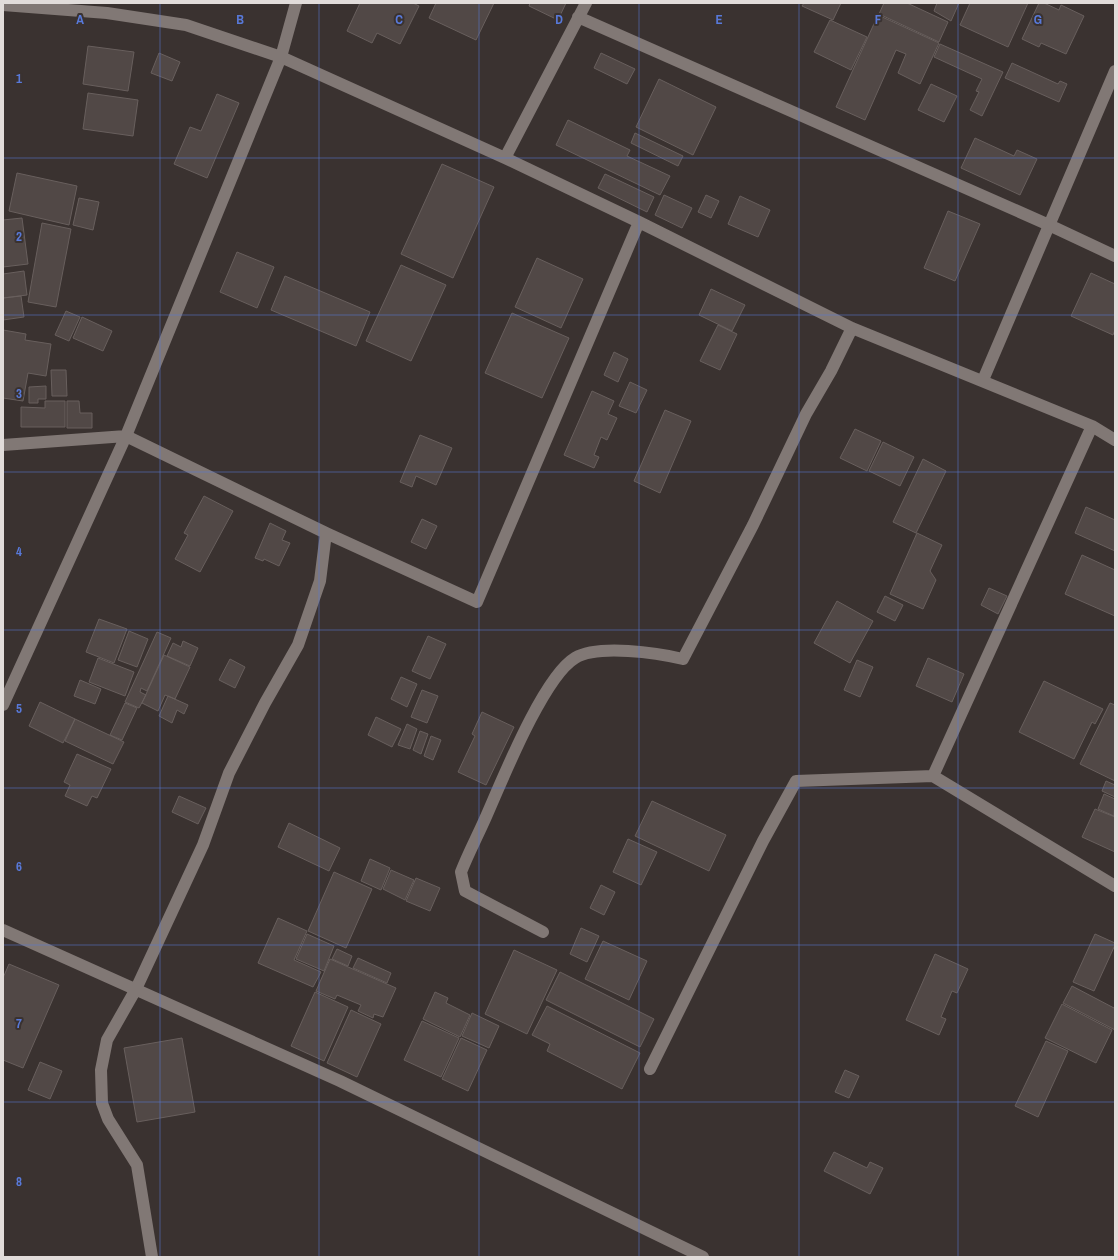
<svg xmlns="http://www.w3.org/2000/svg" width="1118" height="1260" font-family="'Archivo Narrow',sans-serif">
	<rect width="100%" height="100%" fill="#3a3230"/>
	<!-- building -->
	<path fill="#514846" stroke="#685f5d" d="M 360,3 L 413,3 L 419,6 L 400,44 L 377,33 L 372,43 L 347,31 Z
		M 436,3 L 494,3 L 476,40 L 429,18 Z
		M 530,3 L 566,3 L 558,20 L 529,6 Z
		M 804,3 L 841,3 L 833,20 L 802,6 Z
		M 884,3 L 907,3 L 948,22 L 939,42 L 879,14 Z
		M 937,3 L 959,3 L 951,21 L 934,11 Z
		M 970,3 L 1028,3 L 1008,47 L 960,25 Z
		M 1039,3 L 1044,3 L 1059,10 L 1061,5 L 1084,16 L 1066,54 L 1041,43 L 1039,47 L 1022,39 Z
		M 878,15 L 939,43 L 920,84 L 898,73 L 906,54 L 896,50 L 865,120 L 836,107 Z
		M 830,20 L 867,37 L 851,70 L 814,52 Z
		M 940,44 L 1003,72 L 982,116 L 970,110 L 979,92 L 976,91 L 982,79 L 934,57 Z
		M 88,46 L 134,52 L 128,91 L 83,84 Z
		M 159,53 L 180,62 L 172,81 L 151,73 Z
		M 601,53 L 635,69 L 627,84 L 594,68 Z
		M 1012,63 L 1058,84 L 1060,81 L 1067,84 L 1059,102 L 1005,78 Z
		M 659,79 L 716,107 L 693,155 L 636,127 Z
		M 931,84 L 957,96 L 944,122 L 918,110 Z
		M 88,93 L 138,100 L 133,136 L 83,129 Z
		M 217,94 L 239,103 L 207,178 L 174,164 L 190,127 L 201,131 Z
		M 568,120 L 630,150 L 627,156 L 670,176 L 660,195 L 556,145 Z
		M 635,133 L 683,156 L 678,166 L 631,143 Z
		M 975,138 L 1014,156 L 1017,150 L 1037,159 L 1020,195 L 961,168 Z
		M 442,164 L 494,187 L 453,278 L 401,254 Z
		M 17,173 L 77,186 L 69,225 L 9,211 Z
		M 605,174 L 654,197 L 647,212 L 598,188 Z
		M 664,195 L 692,208 L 682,228 L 655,215 Z
		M 706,195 L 719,201 L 711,218 L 698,212 Z
		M 740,196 L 770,210 L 758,237 L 728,224 Z
		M 79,198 L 99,202 L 93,230 L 73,225 Z
		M 948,211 L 980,224 L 955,281 L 924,268 Z
		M 22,218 L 28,264 L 3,267 L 3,220 Z
		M 42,223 L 71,229 L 56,307 L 28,302 Z
		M 237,252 L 274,267 L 257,308 L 220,292 Z
		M 537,258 L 583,279 L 561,328 L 515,307 Z
		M 401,265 L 446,285 L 411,361 L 366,341 Z
		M 24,271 L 27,295 L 3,298 L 3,274 Z
		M 1091,273 L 1115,284 L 1115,330 L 1113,335 L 1071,316 Z
		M 285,276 L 370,312 L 356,346 L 271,310 Z
		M 711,289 L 745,305 L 732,331 L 699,315 Z
		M 21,296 L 24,317 L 3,320 L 3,298 Z
		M 66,311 L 80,317 L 69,341 L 55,335 Z
		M 512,313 L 569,338 L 542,398 L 485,373 Z
		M 82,317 L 112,331 L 103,351 L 73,338 Z
		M 718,325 L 737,334 L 720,370 L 700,361 Z
		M 3,330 L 26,334 L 25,340 L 51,344 L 46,376 L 28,373 L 23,401 L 3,398 Z
		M 614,352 L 628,359 L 618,382 L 604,375 Z
		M 51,370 L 66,370 L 67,396 L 52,396 Z
		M 630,382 L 647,390 L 636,413 L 619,406 Z
		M 46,386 L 46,399 L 38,399 L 38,403 L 29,403 L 29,387 Z
		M 592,391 L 614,401 L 608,414 L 617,418 L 607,440 L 601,437 L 594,455 L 599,457 L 594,468 L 564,455 Z
		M 45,401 L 65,401 L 65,427 L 21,427 L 21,407 L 45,408 Z
		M 67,401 L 79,401 L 80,413 L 92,413 L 92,428 L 67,428 Z
		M 665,410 L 691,421 L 660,493 L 634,481 Z
		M 855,429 L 881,441 L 867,471 L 840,458 Z
		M 420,435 L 452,448 L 436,485 L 416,476 L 412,487 L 400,482 Z
		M 883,442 L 914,457 L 900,486 L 869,471 Z
		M 923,459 L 946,471 L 916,533 L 893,522 Z
		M 204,496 L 233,511 L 200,572 L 175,559 L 188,535 L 184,533 Z
		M 1086,507 L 1115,520 L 1115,551 L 1075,533 Z
		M 422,519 L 437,526 L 426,549 L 411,542 Z
		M 270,523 L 286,531 L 282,540 L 290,543 L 279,566 L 264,559 L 263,561 L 255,558 Z
		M 917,533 L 942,545 L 930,571 L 936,580 L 923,609 L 890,594 Z
		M 1082,555 L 1115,570 L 1115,616 L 1065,594 Z
		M 989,588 L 1007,596 L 998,614 L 981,605 Z
		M 885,596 L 903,605 L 895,621 L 877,612 Z
		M 837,601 L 873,621 L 850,663 L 814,643 Z
		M 99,619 L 127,629 L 114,663 L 86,652 Z
		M 129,631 L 148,639 L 137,667 L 118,660 Z
		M 157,632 L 171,638 L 147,691 L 141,688 L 140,692 L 146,695 L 139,708 L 125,702 Z
		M 428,636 L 446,644 L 430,679 L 412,671 Z
		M 183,641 L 198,648 L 190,666 L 167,656 L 173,643 L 181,647 Z
		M 164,655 L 190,667 L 175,699 L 165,695 L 158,711 L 142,703 Z
		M 98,658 L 134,672 L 125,696 L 89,682 Z
		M 928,658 L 964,674 L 952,702 L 916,686 Z
		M 230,659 L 245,667 L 235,688 L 219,680 Z
		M 857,660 L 873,667 L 860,697 L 844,690 Z
		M 401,677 L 417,684 L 407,707 L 391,699 Z
		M 80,680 L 101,689 L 95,704 L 74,696 Z
		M 1044,681 L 1103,709 L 1095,724 L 1092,722 L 1074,759 L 1019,732 Z
		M 422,690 L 438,696 L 427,723 L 411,717 Z
		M 168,696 L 188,705 L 184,714 L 177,710 L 172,723 L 159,716 Z
		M 40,702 L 75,719 L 63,743 L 29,726 Z
		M 125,703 L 137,708 L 122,740 L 110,735 Z
		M 1110,703 L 1115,705 L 1115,781 L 1080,764 Z
		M 482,712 L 514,727 L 486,785 L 458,772 L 475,736 L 472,734 Z
		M 376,717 L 401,729 L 392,747 L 368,735 Z
		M 75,719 L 124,742 L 113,764 L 65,741 Z
		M 407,724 L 417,729 L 410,749 L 398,745 Z
		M 420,731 L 428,734 L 421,754 L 413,750 Z
		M 431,736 L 441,740 L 433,760 L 424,756 Z
		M 77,754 L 111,769 L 97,798 L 92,796 L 87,806 L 65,796 L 70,785 L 64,782 Z
		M 1106,781 L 1115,785 L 1115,797 L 1102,791 Z
		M 1104,794 L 1115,799 L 1114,816 L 1098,809 Z
		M 179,796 L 206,808 L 198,824 L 172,812 Z
		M 652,801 L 726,835 L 709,871 L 635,836 Z
		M 1095,809 L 1115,817 L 1115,852 L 1082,837 Z
		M 289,823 L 340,848 L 329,871 L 278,847 Z
		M 628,839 L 657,852 L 641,885 L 613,872 Z
		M 370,859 L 390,868 L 381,890 L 361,881 Z
		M 391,870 L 414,880 L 405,900 L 383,889 Z
		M 334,872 L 372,889 L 346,948 L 308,931 Z
		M 416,878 L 440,888 L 430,911 L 406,901 Z
		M 601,885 L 615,892 L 604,915 L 590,908 Z
		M 278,918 L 307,931 L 294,960 L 321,972 L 313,987 L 258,963 Z
		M 581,928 L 599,936 L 587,962 L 570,954 Z
		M 307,934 L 334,946 L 324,971 L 296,959 Z
		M 1095,934 L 1115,943 L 1115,945 L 1094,991 L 1073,982 Z
		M 603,941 L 647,961 L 629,1000 L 585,979 Z
		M 337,949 L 352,956 L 348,966 L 332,959 Z
		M 514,950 L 557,970 L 527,1034 L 485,1014 Z
		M 935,954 L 968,969 L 957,993 L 952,991 L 941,1017 L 946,1019 L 939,1035 L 906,1020 Z
		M 358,958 L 391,973 L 387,983 L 353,968 Z
		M 330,959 L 396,988 L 383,1017 L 374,1014 L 373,1018 L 358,1011 L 361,1005 L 337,995 L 335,999 L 316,991 Z
		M 9,964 L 59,985 L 23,1068 L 3,1060 L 3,978 Z
		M 560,972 L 654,1019 L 640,1047 L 546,1000 Z
		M 1072,986 L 1114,1008 L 1115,1006 L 1115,1030 L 1063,1003 Z
		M 315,992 L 348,1007 L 324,1061 L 291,1046 Z
		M 435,992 L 448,998 L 446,1003 L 470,1015 L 460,1037 L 423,1019 Z
		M 1062,1004 L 1112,1030 L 1096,1063 L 1045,1038 Z
		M 547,1006 L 640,1053 L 622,1089 L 547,1051 L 550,1044 L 532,1035 Z
		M 351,1010 L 381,1024 L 357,1077 L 327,1063 Z
		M 472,1013 L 499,1026 L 489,1048 L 462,1036 Z
		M 422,1021 L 459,1038 L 441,1077 L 404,1060 Z
		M 182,1038 L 195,1112 L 137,1122 L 124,1048 Z
		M 461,1038 L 487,1050 L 468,1091 L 442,1079 Z
		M 1046,1041 L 1068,1051 L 1038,1117 L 1015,1106 Z
		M 40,1062 L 62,1071 L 50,1099 L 28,1090 Z
		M 845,1070 L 859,1076 L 849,1098 L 835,1092 Z
		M 834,1152 L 867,1168 L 870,1162 L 883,1168 L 870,1194 L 824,1171 Z"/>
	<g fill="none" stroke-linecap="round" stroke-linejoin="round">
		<!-- minor -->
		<path stroke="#817875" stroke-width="12" d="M 3,5 L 107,13 L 186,25 L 281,57 L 505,158 L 639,222 L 852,328 L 1092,426 L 1115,440
			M 578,17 L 1049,225 L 1115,256
			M 505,158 L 586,3
			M 983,380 L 1115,71
			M 3,445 L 126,436 L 281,57 L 296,3
			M 326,533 L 477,602 L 639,222
			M 3,705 L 126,436 L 326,533 L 320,581 L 298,645 L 265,703 L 229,773 L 203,845 L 136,989 L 107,1040 L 101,1070 L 102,1103 L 108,1119 L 137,1165 L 152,1257
			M 933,776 L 1092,426
			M 3,930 L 340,1081 L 703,1257
			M 543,932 L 465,891 L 461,872 C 468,854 477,837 485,819 C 501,783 543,677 575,658 C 598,644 658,653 683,659 L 753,525 L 806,414 L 831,371 L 852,328
			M 650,1069 L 763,841 L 796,781 L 933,776 L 1115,886"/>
	</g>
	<!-- grid -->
	<path fill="none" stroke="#5879d9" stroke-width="1" stroke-opacity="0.55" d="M 160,3 L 160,1257M 319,3 L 319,1257M 479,3 L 479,1257M 639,3 L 639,1257M 799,3 L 799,1257M 958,3 L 958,1257M 3,158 L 1115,158M 3,315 L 1115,315M 3,472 L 1115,472M 3,630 L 1115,630M 3,788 L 1115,788M 3,945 L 1115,945M 3,1102 L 1115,1102"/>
	<g font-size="13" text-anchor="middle" font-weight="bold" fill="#5879d9" stroke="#3a3230" stroke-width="4" stroke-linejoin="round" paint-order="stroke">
		<text x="80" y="24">A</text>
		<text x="240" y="24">B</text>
		<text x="399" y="24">C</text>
		<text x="559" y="24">D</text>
		<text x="719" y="24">E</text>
		<text x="878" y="24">F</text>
		<text x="1038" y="24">G</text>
		<text x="19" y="83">1</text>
		<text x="19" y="241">2</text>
		<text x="19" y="398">3</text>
		<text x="19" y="556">4</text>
		<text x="19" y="713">5</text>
		<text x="19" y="871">6</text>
		<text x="19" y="1028">7</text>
		<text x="19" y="1186">8</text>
	</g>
	<!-- border -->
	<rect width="1118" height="1260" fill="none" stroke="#e1dcda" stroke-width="8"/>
</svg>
